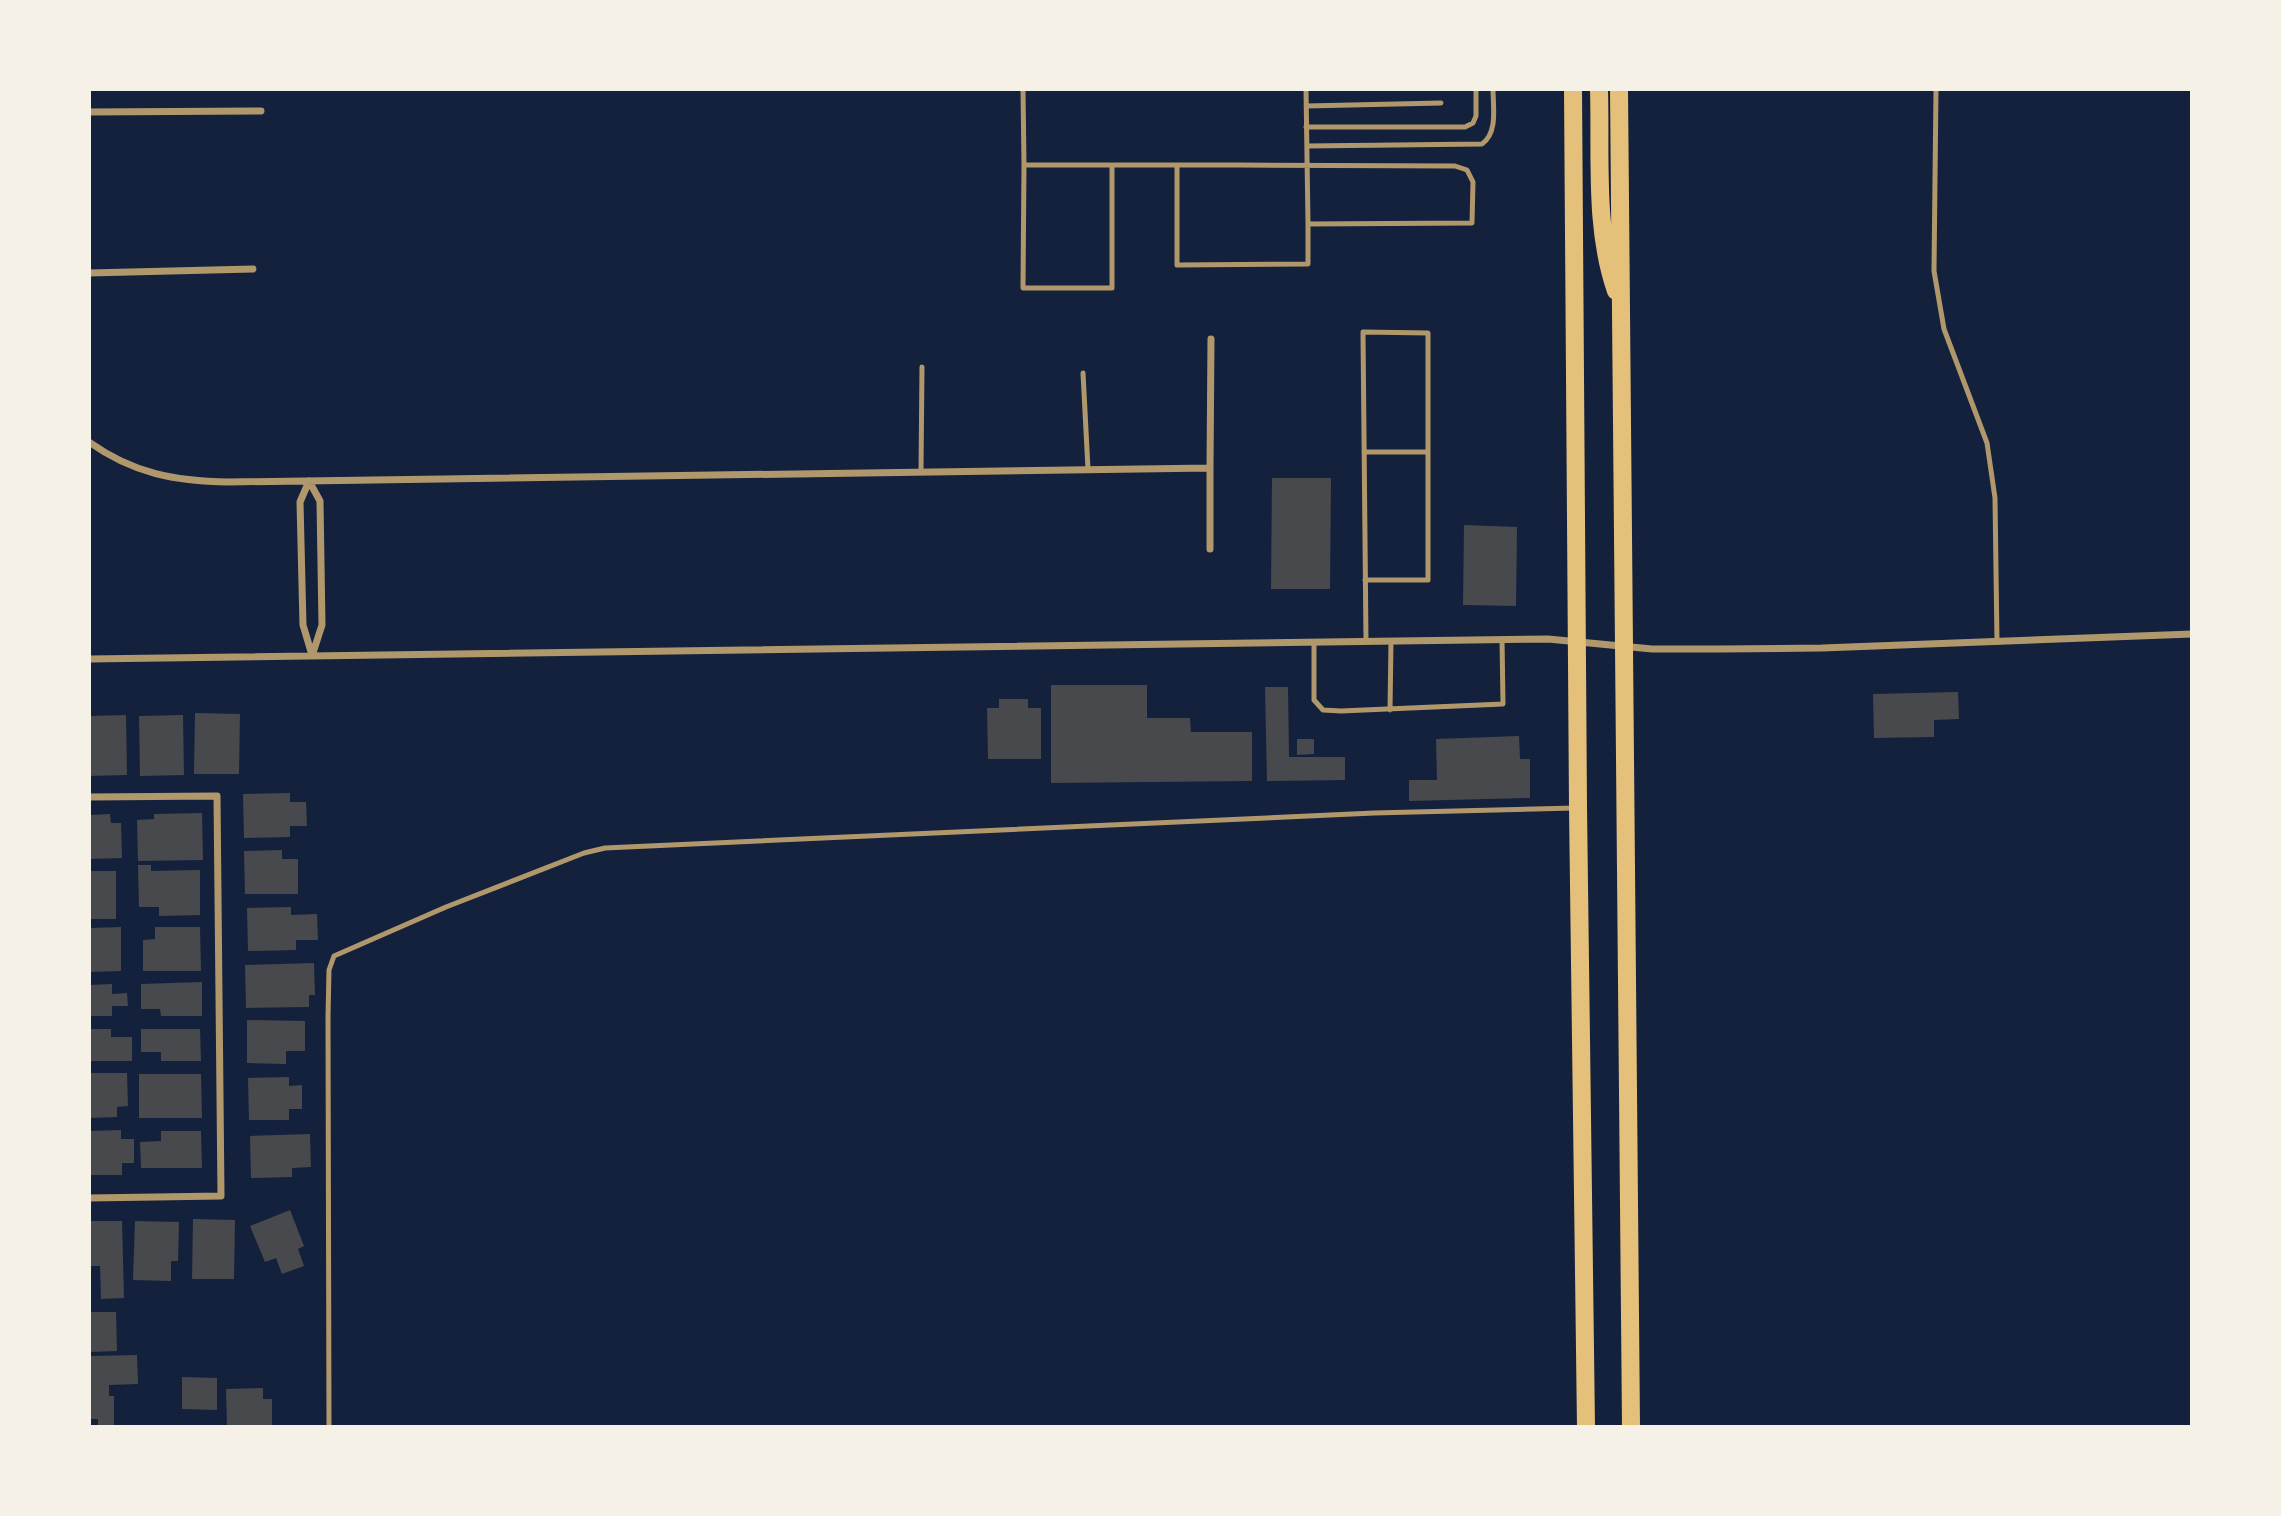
<svg xmlns="http://www.w3.org/2000/svg" width="2281" height="1516" font-family="Mulish,sans-serif">
	<rect width="100%" height="100%" fill="#14213d"/>
	<!-- building -->
	<path fill="#48494c" d="M 1272,478 L 1331,478 L 1330,589 L 1271,589 Z
		M 1464,525 L 1517,527 L 1516,606 L 1463,605 Z
		M 1051,685 L 1147,685 L 1147,718 L 1190,718 L 1191,732 L 1252,732 L 1252,781 L 1051,783 Z
		M 1265,687 L 1288,687 L 1289,757 L 1345,757 L 1345,780 L 1267,781 Z
		M 1958,692 L 1959,719 L 1934,720 L 1934,737 L 1874,738 L 1873,694 Z
		M 999,699 L 1028,699 L 1028,708 L 1041,708 L 1041,759 L 988,759 L 987,708 L 999,708 Z
		M 195,713 L 240,714 L 239,774 L 194,774 Z
		M 126,715 L 127,775 L 89,776 L 89,716 Z
		M 183,715 L 184,775 L 140,776 L 139,716 Z
		M 1519,736 L 1520,759 L 1530,759 L 1530,798 L 1409,801 L 1409,780 L 1437,780 L 1436,739 Z
		M 1297,739 L 1314,739 L 1314,754 L 1297,755 Z
		M 290,793 L 290,802 L 306,802 L 307,826 L 290,826 L 290,837 L 244,838 L 243,794 Z
		M 202,813 L 203,860 L 138,861 L 137,820 L 154,819 L 154,814 Z
		M 110,814 L 111,823 L 121,823 L 122,858 L 89,859 L 89,815 Z
		M 282,850 L 282,859 L 298,859 L 298,894 L 245,894 L 244,851 Z
		M 138,865 L 151,865 L 151,871 L 200,870 L 200,915 L 159,916 L 159,907 L 139,907 Z
		M 89,871 L 116,871 L 116,919 L 89,919 Z
		M 291,907 L 291,915 L 317,914 L 318,940 L 296,940 L 296,950 L 248,951 L 247,908 Z
		M 121,927 L 121,971 L 89,972 L 89,928 Z
		M 155,927 L 200,927 L 201,971 L 143,971 L 143,940 L 155,939 Z
		M 314,963 L 315,995 L 309,995 L 309,1007 L 246,1008 L 245,965 Z
		M 202,982 L 202,1016 L 161,1016 L 160,1009 L 141,1009 L 141,984 Z
		M 112,984 L 112,994 L 127,993 L 128,1006 L 112,1006 L 112,1016 L 89,1016 L 89,985 Z
		M 247,1020 L 305,1021 L 305,1051 L 286,1051 L 286,1064 L 247,1063 Z
		M 89,1029 L 111,1029 L 111,1037 L 132,1037 L 132,1061 L 89,1061 Z
		M 141,1029 L 200,1029 L 201,1061 L 161,1061 L 161,1052 L 141,1052 Z
		M 89,1073 L 127,1073 L 128,1106 L 117,1107 L 117,1117 L 89,1118 Z
		M 139,1074 L 201,1074 L 202,1118 L 139,1118 Z
		M 289,1077 L 289,1086 L 302,1085 L 302,1109 L 289,1109 L 289,1120 L 249,1120 L 248,1078 Z
		M 121,1130 L 121,1139 L 134,1139 L 134,1163 L 122,1163 L 122,1175 L 89,1175 L 89,1131 Z
		M 161,1131 L 201,1131 L 202,1168 L 141,1168 L 140,1142 L 161,1141 Z
		M 310,1134 L 311,1167 L 292,1168 L 292,1177 L 251,1178 L 250,1136 Z
		M 290,1210 L 304,1246 L 298,1249 L 304,1266 L 282,1274 L 276,1258 L 265,1262 L 250,1226 Z
		M 193,1219 L 235,1220 L 234,1279 L 192,1279 Z
		M 90,1221 L 122,1221 L 124,1298 L 101,1299 L 100,1266 L 89,1266 Z
		M 135,1221 L 179,1222 L 178,1261 L 171,1261 L 171,1281 L 133,1280 Z
		M 89,1312 L 116,1312 L 117,1351 L 89,1352 Z
		M 137,1355 L 138,1384 L 109,1385 L 109,1396 L 114,1396 L 114,1427 L 98,1427 L 98,1419 L 89,1419 L 89,1356 Z
		M 182,1377 L 217,1378 L 217,1410 L 182,1409 Z
		M 263,1388 L 263,1399 L 272,1399 L 272,1427 L 227,1427 L 226,1389 Z"/>
	<g fill="none" stroke-linecap="round" stroke-linejoin="round">
		<!-- service -->
		<path stroke="#b1986c" stroke-width="5" d="M 1023,89 L 1024,165 C 1168,165 1311,165 1455,166 L 1467,170 L 1473,182 L 1472,223 L 1308,224 L 1306,89
			M 1936,89 L 1934,271 L 1944,329 L 1987,443 L 1995,498 L 1997,642
			M 1306,106 L 1441,103
			M 1306,127 L 1465,127 L 1473,123 L 1476,116 L 1476,89
			M 1307,146 L 1482,144 C 1498,133 1493,107 1493,89
			M 1024,165 L 1023,288 L 1112,288 L 1112,165
			M 1177,165 L 1177,265 L 1308,264 L 1308,224
			M 1083,373 L 1088,469
			M 1364,452 L 1428,452
			M 921,470 L 922,367
			M 1365,580 L 1428,580 L 1428,333 L 1363,332 L 1366,641
			M 1314,642 L 1314,700 L 1323,710 L 1341,711 L 1503,704 L 1502,639
			M 1390,710 L 1391,641
			M 329,1427 L 328,1017 L 329,970 L 334,956 L 446,907 L 584,853 L 605,848 L 1374,813 L 1575,808"/>
		<!-- minor -->
		<path stroke="#b1986c" stroke-width="7" d="M 89,112 L 261,111
			M 89,273 L 253,269
			M 89,442 C 134,474 175,481 229,482 L 1210,468 L 1210,549
			M 1210,468 L 1211,339
			M 309,481 L 320,501 L 322,625 L 312,656
			M 309,481 L 300,502 L 303,625 L 312,655
			M 89,659 L 1548,639 L 1652,649 L 1719,649 L 1822,648 L 2192,634
			M 89,797 L 217,796 L 221,1196 L 89,1198"/>
		<!-- primary -->
		<path stroke="#e5c07b" stroke-width="18" d="M 1573,89 L 1578,807 L 1586,1427
			M 1599,89 C 1601,156 1594,228 1616,291
			M 1619,89 L 1631,1427"/>
	</g>
	<!-- border -->
	<rect width="2281" height="1516" fill="none" stroke="#f6f1e7" stroke-width="182"/>
</svg>
